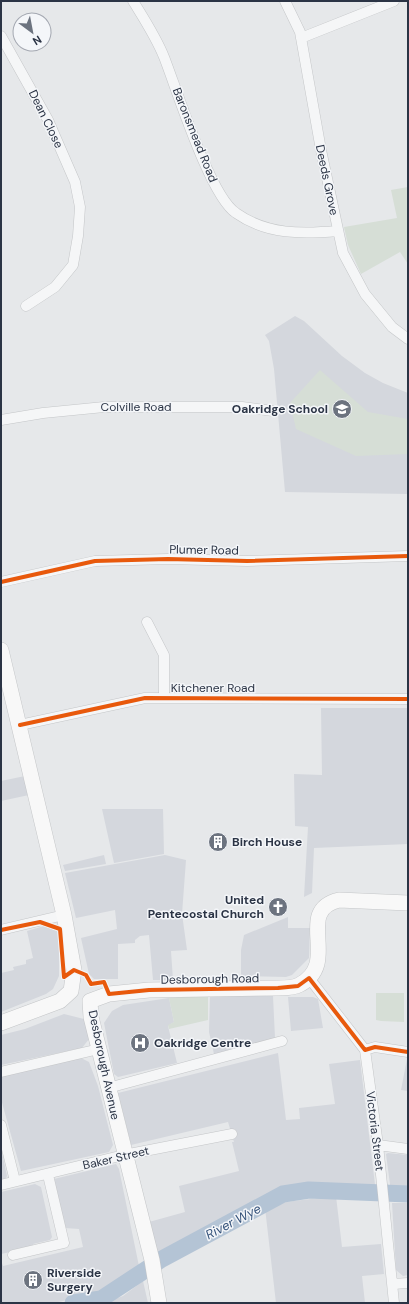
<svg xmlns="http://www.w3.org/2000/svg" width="409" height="1304" font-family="'DM Sans',sans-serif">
	<rect width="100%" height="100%" fill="#e6e8ea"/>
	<!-- built -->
	<path fill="#d4d7dd" d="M 295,316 L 304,321 L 342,356 L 365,373 L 383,383 L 408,393 L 408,494 L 285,492 L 274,369 L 269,341 L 265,335 Z
		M 321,708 L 408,708 L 408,844 L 314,848 L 312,893 L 304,897 L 308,827 L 295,826 L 294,774 L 322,775 Z
		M 25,776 L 29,795 L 1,801 L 1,781 Z
		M 102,809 L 163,809 L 164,854 L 114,863 Z
		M 104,855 L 106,864 L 65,871 L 63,865 Z
		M 165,855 L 186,860 L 182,914 L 187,950 L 171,951 L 173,980 L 153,980 L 149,935 L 140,936 L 135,940 L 135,943 L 118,944 L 118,979 L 94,979 L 89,974 L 81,938 L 117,929 L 115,910 L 76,918 L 65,873 Z
		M 288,917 L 288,928 L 310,928 L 309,958 L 292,975 L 286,977 L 241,976 L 241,950 L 244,935 Z
		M 44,926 L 59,932 L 59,976 L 53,989 L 46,994 L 1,1012 L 1,973 L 14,970 L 13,967 L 26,964 L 26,960 L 33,958 L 27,931 Z
		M 210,995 L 273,996 L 275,1038 L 214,1054 L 209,1032 Z
		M 288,997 L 313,997 L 318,999 L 323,1028 L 291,1031 Z
		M 169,998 L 174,1022 L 168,1026 L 177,1063 L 118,1077 L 114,1074 L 104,1023 L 112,1011 L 123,1005 Z
		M 64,1014 L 84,1019 L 89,1039 L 82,1048 L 1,1065 L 1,1035 L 25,1029 Z
		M 278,1053 L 286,1120 L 300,1119 L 299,1108 L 335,1104 L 329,1064 L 360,1060 L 376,1193 L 329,1190 L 300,1186 L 288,1188 L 265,1200 L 256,1208 L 220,1225 L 212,1227 L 183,1244 L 178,1249 L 158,1256 L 149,1222 L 185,1212 L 179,1186 L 239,1171 L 232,1142 L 234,1142 L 228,1122 L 131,1145 L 118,1093 Z
		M 81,1058 L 89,1062 L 98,1086 L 113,1145 L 109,1152 L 21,1171 L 1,1099 L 1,1075 Z
		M 407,1059 L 408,1059 L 408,1091 L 401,1090 Z
		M 1,1148 L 7,1176 L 5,1180 L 1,1181 Z
		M 388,1153 L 408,1155 L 408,1191 L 391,1192 L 386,1154 Z
		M 116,1164 L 119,1169 L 140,1271 L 112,1290 L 54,1303 L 1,1303 L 1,1260 L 3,1266 L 83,1247 L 79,1229 L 65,1228 L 54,1179 Z
		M 35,1184 L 41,1187 L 52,1237 L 50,1240 L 33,1244 L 34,1247 L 1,1254 L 1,1192 Z
		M 336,1196 L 342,1247 L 381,1244 L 384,1274 L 362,1276 L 365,1303 L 276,1303 L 265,1208 L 277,1203 Z
		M 392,1203 L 408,1203 L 408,1275 L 403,1276 L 396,1270 Z
		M 143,1281 L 148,1303 L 104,1303 L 123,1296 Z"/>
	<!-- green -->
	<path fill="#d6ded6" d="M 408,187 L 408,264 L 400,252 L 361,274 L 348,245 L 344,227 L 397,218 L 391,190 Z
		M 320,370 L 368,412 L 408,419 L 408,454 L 356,456 L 296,429 L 290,403 Z
		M 376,993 L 404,993 L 404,1022 L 381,1021 L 376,1020 Z
		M 208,995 L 208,1020 L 169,1029 L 168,1025 L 174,1022 L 169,998 Z"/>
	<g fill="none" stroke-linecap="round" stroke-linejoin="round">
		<!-- river -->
		<path stroke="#b4c4d5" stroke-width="17" d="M 73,1303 L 101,1299 L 162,1259 L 283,1194 L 309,1190 L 408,1194"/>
		<defs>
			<path id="street" d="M 133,1 C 144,19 156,37 164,57 C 177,90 210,196 236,213 C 267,235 302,234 338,231
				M 285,1 L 300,32 L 321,150 L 343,253 L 365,294 L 392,327 L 408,339
				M 1,36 L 48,120 L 75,182 L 80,207 L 78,236 L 73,265 L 55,287 L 26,306
				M 301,38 L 394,1
				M 1,420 L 43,413 L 104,407 L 242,407 L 273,411
				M 1,582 L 95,561 L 168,559 L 247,561 L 408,556
				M 147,622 L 164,655 L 164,698
				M 20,725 L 145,698 L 408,699
				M 1,930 L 64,915
				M 309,978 L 365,1050 L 378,1145 L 394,1303
				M 365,1050 L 375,1047 L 408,1052
				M 1,1072 L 99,1049
				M 108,1088 L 282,1041
				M 1,1125 L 15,1181
				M 378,1145 L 408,1149
				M 1,1185 L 124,1155 L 232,1134
				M 13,1255 L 64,1243 L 48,1175
				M 393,1284 L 408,1283"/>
			<path id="secondary" d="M 1,650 L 64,915 L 74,970 L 71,991
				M 90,1001 L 109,994 L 149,990 L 278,988 C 285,988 294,988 299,985 C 342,963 293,911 339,900 L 408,903
				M 90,1001 L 91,1017 L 99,1049 L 152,1260 L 159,1303
				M 1,1023 L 60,1001 L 71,991"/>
		</defs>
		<!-- street casing -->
		<use href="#street" stroke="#c4c6c8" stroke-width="11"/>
		<!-- secondary casing -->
		<use href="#secondary" stroke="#c4c6c8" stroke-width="16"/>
		<!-- street -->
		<use href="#street" stroke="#f5f6f7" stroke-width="10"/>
		<!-- secondary -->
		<use href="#secondary" stroke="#f8f8f8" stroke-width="15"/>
		<defs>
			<path id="cycleway" d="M 1,582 L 95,561 L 168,559 L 247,561 L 408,556
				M 20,725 L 145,698 L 408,699
				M 1,930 L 40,922 L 60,929 L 64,977 L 74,970 L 86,975 L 91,984 L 104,982 L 109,994 L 149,990 L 278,988 L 298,986 L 309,978 L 365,1050 L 375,1047 L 408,1052"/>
		</defs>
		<!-- cycleway casing -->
		<use href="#cycleway" stroke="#f4f6f9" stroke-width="6"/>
		<!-- cycleway -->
		<use href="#cycleway" stroke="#e8590c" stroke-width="4"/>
	</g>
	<!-- icons -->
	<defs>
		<symbol id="school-disc" viewBox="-11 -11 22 22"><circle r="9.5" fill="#6c737f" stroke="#f4f6f9"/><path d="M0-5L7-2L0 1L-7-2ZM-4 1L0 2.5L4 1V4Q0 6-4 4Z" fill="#fff"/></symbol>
		<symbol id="building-disc" viewBox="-11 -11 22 22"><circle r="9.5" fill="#6c737f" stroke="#f4f6f9"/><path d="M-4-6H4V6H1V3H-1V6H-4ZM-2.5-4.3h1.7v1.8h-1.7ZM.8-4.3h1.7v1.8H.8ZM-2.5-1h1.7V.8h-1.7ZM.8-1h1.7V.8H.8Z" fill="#fff"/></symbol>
		<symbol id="church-disc" viewBox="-11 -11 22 22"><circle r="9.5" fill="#6c737f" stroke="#f4f6f9"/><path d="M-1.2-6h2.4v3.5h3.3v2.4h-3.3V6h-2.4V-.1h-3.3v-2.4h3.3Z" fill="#fff"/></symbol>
		<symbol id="hospital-disc" viewBox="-11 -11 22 22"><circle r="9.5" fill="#6c737f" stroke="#f4f6f9"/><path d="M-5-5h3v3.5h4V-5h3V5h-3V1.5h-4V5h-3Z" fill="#fff"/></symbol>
	</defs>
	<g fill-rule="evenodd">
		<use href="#school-disc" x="331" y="398" width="22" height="22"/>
		<use href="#building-disc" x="207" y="831" width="22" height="22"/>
		<use href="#church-disc" x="267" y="896" width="22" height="22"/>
		<use href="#hospital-disc" x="129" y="1032" width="22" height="22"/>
		<use href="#building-disc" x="22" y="1269" width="22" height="22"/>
	</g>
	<g text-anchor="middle" stroke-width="3" stroke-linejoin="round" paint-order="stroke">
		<!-- street labels -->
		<g font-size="12" fill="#2b3445" stroke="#f4f6f9">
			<text transform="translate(46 119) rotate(64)" y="4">Dean Close</text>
			<text transform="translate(195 135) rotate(68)" y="4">Baronsmead Road</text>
			<text transform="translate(327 180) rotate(78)" y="4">Deeds Grove</text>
			<text x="136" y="411">Colville Road</text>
			<text transform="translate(204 550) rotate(1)" y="4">Plumer Road</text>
			<text x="213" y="692">Kitchener Road</text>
			<text transform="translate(210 979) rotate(-1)" y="4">Desborough Road</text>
			<text transform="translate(104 1065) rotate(78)" y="4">Desborough Avenue</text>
			<text transform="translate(375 1131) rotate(83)" y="4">Victoria Street</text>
			<text transform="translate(116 1158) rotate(-13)" y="4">Baker Street</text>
		</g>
		<!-- poi labels -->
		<g font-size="12" font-weight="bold" fill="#2b3445" stroke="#f4f6f9" text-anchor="start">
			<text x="328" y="413" text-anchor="end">Oakridge School</text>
			<text x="232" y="846">Birch House</text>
			<text x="264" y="904" text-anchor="end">United<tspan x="264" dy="14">Pentecostal Church</tspan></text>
			<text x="154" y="1047">Oakridge Centre</text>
			<text x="47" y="1277">Riverside<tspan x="47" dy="14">Surgery</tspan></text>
		</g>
		<!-- water labels -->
		<g font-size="13" font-style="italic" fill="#34527a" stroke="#f4f6f9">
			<text transform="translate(233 1221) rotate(-28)" y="5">River Wye</text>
		</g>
	</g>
	<!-- border -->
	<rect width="409" height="1304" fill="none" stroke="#2b3445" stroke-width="4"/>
	<!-- north arrow -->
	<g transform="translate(32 32) rotate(148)"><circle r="19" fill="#f4f6f9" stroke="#a4a8b1"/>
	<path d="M0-3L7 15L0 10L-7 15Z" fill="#6c737f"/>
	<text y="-6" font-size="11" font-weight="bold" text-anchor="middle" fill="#2b3445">N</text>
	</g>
</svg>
